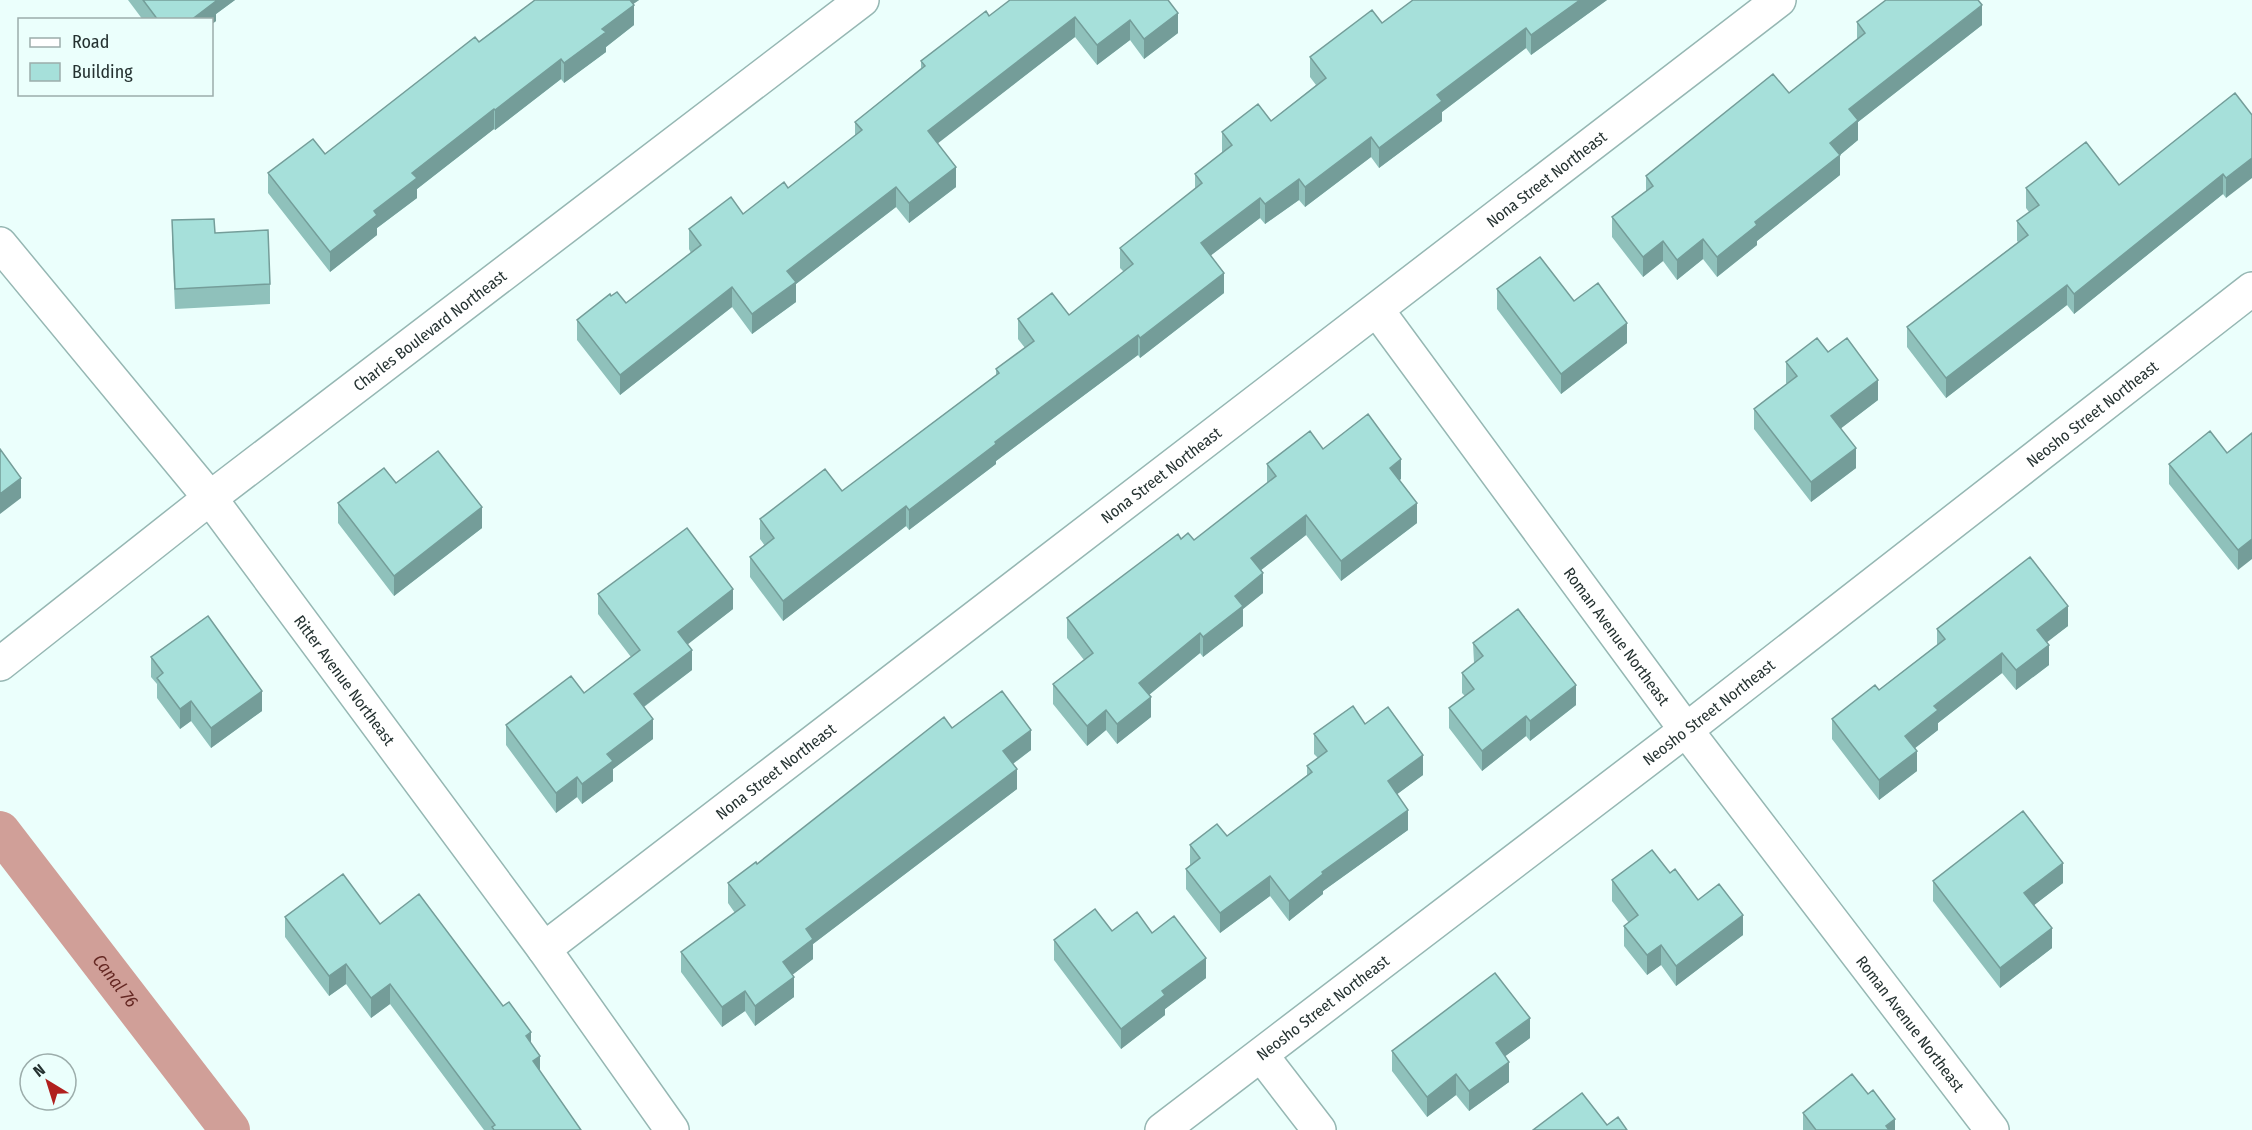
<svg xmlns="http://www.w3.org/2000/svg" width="2252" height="1130" font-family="'Fira Sans Condensed',sans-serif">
	<rect width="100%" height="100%" fill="#ebfffc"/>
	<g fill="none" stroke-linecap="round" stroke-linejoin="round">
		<!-- canal -->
		<path stroke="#d09f98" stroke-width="40" id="s1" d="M 0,831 L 230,1130"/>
		<defs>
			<g id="street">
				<path id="s2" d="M 0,244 L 210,498 L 544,949 L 672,1130"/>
				<path id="s3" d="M 1377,310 L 1686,730 L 1992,1130"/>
				<path id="s4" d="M 0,664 L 210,498 L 862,0"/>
				<path id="s5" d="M 544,949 L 1779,0"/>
				<path d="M 1262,1056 L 1319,1130"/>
				<path id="s6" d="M 1162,1130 L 1686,730 L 2252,289"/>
			</g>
		</defs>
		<!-- street casing -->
		<use href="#street" stroke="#96b7b3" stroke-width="36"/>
		<!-- street -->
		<use href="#street" stroke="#fff" stroke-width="33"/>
	</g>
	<!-- wall -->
	<path fill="#8fc1bb" d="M 128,0 L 235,0 L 216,14 L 216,21 L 212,24 L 212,20 L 143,20 Z
		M 535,0 L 639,0 L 633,4 L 634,25 L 606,47 L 606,52 L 564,83 L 561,79 L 495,130 L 494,129 L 417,189 L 417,198 L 377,228 L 377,235 L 330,272 L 268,193 L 268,173 L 325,154 Z
		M 1168,0 L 1178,33 L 1144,59 L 1130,40 L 1097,65 L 1075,37 L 937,143 L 956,187 L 909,223 L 896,207 L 796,284 L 796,302 L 752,334 L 732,307 L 620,395 L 577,340 L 577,320 L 611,296 L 626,303 L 691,253 L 689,249 L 689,229 L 743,214 L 788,188 L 855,136 L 855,122 L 921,68 L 921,61 L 989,16 Z
		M 1607,0 L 1531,55 L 1526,48 L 1442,112 L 1442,121 L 1379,168 L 1371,157 L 1305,207 L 1299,200 L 1265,224 L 1260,218 L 1211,255 L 1224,293 L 1140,358 L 1138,355 L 996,461 L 996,464 L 909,530 L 906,526 L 783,621 L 750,577 L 750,557 L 765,546 L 760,539 L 760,519 L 842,491 L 996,375 L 996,369 L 1025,348 L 1018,339 L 1018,319 L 1069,315 L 1124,272 L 1120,268 L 1120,248 L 1195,189 L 1195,174 L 1222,153 L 1222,132 L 1271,121 L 1316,85 L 1310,77 L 1310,57 L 1382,23 Z
		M 1857,22 L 1982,25 L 1858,122 L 1858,140 L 1840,155 L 1840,175 L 1757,241 L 1757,245 L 1717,277 L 1703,259 L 1677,280 L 1663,261 L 1643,277 L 1612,237 L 1612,217 L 1646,191 L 1646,176 L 1789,93 L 1857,39 Z
		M 2235,93 L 2226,198 L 2223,194 L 2074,314 L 2067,305 L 1946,398 L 1907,347 L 1907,327 L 2018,242 L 2017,241 L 2017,221 L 2029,212 L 2026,208 L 2026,188 L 2119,185 Z
		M 172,220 L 215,233 L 270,284 L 270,304 L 175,309 L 172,240 Z
		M 1497,289 L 1574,301 L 1627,343 L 1561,394 L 1497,309 Z
		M 1828,352 L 1878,400 L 1841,428 L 1856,468 L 1811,502 L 1754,429 L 1754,409 L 1787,384 L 1786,383 L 1786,362 Z
		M 2252,433 L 2238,570 L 2169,484 L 2169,464 L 2227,453 Z
		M 1323,449 L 1401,479 L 1399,480 L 1417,523 L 1341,581 L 1306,535 L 1261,570 L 1263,593 L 1243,609 L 1243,626 L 1203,657 L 1200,653 L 1149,695 L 1151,717 L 1117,744 L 1106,730 L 1087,746 L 1053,704 L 1053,684 L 1084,660 L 1067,638 L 1067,618 L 1181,539 L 1194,540 L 1267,484 L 1267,464 Z
		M 396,483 L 482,528 L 394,596 L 338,523 L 338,503 Z
		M 598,594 L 733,609 L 687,644 L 692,670 L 644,707 L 653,739 L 613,769 L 613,781 L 582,804 L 577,797 L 556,813 L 506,745 L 506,725 L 584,693 L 631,657 L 598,614 Z
		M 2068,626 L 2046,642 L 2049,665 L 2016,690 L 2002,673 L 1938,723 L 1938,730 L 1915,748 L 1917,771 L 1879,800 L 1832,739 L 1832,719 L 1879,690 L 1937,645 L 1937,629 Z
		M 1473,643 L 1576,705 L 1530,741 L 1526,736 L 1482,771 L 1449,728 L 1449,708 L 1465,696 L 1462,693 L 1462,673 L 1474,663 Z
		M 151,657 L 262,711 L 211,748 L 191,721 L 180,729 L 157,698 L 157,684 L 151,677 Z
		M 1365,724 L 1423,775 L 1397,794 L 1408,830 L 1323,891 L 1323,894 L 1289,921 L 1270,896 L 1220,933 L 1186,889 L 1186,869 L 1190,865 L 1190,845 L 1227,836 L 1307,775 L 1307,766 L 1318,758 L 1314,754 L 1314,734 Z
		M 952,728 L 1031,750 L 1013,764 L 1017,789 L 813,944 L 813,959 L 792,975 L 794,997 L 755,1026 L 745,1011 L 722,1027 L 681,972 L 681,952 L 735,913 L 728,903 L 728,883 L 757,864 Z
		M 1670,873 L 1698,900 L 1743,935 L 1676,986 L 1661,965 L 1647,975 L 1624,946 L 1624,926 L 1629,923 L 1612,901 L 1612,880 Z
		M 1933,881 L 2063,883 L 2034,905 L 2052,948 L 2000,988 L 1933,901 Z
		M 285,917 L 380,924 L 531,1044 L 540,1072 L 581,1130 L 484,1130 L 390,1004 L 371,1018 L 346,984 L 329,996 L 285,937 Z
		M 1112,931 L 1152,933 L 1206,978 L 1165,1009 L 1165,1015 L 1121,1049 L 1054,960 L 1054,940 Z
		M 1530,1038 L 1505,1056 L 1509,1082 L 1469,1111 L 1456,1095 L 1427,1117 L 1392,1071 L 1392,1051 Z
		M 1803,1113 L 1895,1130 L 1803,1130 Z"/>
	<!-- shaded-wall -->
	<path fill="#749d99" d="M 213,0 L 235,0 L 216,14 L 216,21 L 212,24 L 212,20 L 191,20 Z
		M 623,0 L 639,0 L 623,11 Z
		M 1580,0 L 1607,0 L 1531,55 L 1531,35 Z
		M 634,5 L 634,25 L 606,47 L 606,52 L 564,83 L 564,63 L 602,29 Z
		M 1982,5 L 1982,25 L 1858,122 L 1858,140 L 1840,155 L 1840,175 L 1757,241 L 1757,245 L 1717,277 L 1717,257 L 1755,222 L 1830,143 L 1849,109 Z
		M 1178,13 L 1178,33 L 1144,59 L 1144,39 Z
		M 1075,17 L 1075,37 L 928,151 L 928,131 Z
		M 1130,20 L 1130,40 L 1097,65 L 1097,45 Z
		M 1526,28 L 1526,48 L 1442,112 L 1442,121 L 1379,168 L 1379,148 L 1437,95 Z
		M 561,59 L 561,79 L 495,130 L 495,110 Z
		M 494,109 L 494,129 L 417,189 L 417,198 L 377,228 L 377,235 L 330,272 L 330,252 L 374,211 L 412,173 Z
		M 1371,137 L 1371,157 L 1305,207 L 1305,187 Z
		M 2252,158 L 2252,178 L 2226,198 L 2226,178 Z
		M 956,167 L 956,187 L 909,223 L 909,203 Z
		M 2223,174 L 2223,194 L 2074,314 L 2074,294 Z
		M 1299,179 L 1299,200 L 1265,224 L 1265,204 Z
		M 896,187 L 896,207 L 796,284 L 796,302 L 752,334 L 752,314 L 787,271 Z
		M 1260,198 L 1260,218 L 1201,263 L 1201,243 Z
		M 1703,239 L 1703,259 L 1677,280 L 1677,260 Z
		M 1663,241 L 1663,261 L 1643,277 L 1643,257 Z
		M 1224,273 L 1224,293 L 1140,358 L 1140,338 Z
		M 2067,285 L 2067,305 L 1946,398 L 1946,378 Z
		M 732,287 L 732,307 L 620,395 L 620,375 Z
		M 1627,323 L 1627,343 L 1561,394 L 1561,374 Z
		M 1138,335 L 1138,355 L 996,461 L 996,464 L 909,530 L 909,510 L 995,442 Z
		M 1878,380 L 1878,400 L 1831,436 L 1831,416 Z
		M 1856,448 L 1856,468 L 1811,502 L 1811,482 Z
		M 1401,459 L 1401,479 L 1390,488 L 1390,468 Z
		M 21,478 L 21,498 L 0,514 L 0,494 Z
		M 1417,503 L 1417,523 L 1341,581 L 1341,561 Z
		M 906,506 L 906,526 L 783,621 L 783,601 Z
		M 482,507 L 482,528 L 394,596 L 394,576 Z
		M 1306,515 L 1306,535 L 1251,578 L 1251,558 Z
		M 2252,539 L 2252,559 L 2238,570 L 2238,550 Z
		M 1263,573 L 1263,593 L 1243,609 L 1243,626 L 1203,657 L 1203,637 L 1235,596 Z
		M 733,589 L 733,609 L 678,652 L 678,632 Z
		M 2068,606 L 2068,626 L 2037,650 L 2037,630 Z
		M 1200,633 L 1200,653 L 1139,703 L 1139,683 Z
		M 2049,645 L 2049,665 L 2016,690 L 2016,670 Z
		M 692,650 L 692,670 L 634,714 L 634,694 Z
		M 2002,653 L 2002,673 L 1938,723 L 1938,730 L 1905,756 L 1905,736 L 1934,706 Z
		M 1576,685 L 1576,705 L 1530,741 L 1530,721 Z
		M 262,691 L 262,711 L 211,748 L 211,728 Z
		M 1151,697 L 1151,717 L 1117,744 L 1117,724 Z
		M 191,701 L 191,721 L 180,729 L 180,709 Z
		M 1106,710 L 1106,730 L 1087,746 L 1087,726 Z
		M 1526,716 L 1526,736 L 1482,771 L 1482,751 Z
		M 653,719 L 653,739 L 613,769 L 613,781 L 582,804 L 582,784 L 607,754 Z
		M 1031,730 L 1031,750 L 1003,771 L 1003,751 Z
		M 1917,751 L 1917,771 L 1879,800 L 1879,780 Z
		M 1423,755 L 1423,775 L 1388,801 L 1388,781 Z
		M 1017,769 L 1017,789 L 813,944 L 813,959 L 783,982 L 783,962 L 806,929 Z
		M 577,777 L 577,797 L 556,813 L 556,793 Z
		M 1408,810 L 1408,830 L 1323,891 L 1323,894 L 1289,921 L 1289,901 L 1322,872 Z
		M 2063,863 L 2063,883 L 2024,913 L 2024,893 Z
		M 1270,876 L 1270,896 L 1220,933 L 1220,913 Z
		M 1743,915 L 1743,935 L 1676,986 L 1676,966 Z
		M 2052,928 L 2052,948 L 2000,988 L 2000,968 Z
		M 1661,945 L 1661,965 L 1647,975 L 1647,955 Z
		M 1206,958 L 1206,978 L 1165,1009 L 1165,1015 L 1121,1049 L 1121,1029 L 1162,991 Z
		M 346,964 L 346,984 L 329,996 L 329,976 Z
		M 794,977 L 794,997 L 755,1026 L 755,1006 Z
		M 390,984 L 390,1004 L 371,1018 L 371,998 Z
		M 745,991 L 745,1011 L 722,1027 L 722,1007 Z
		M 1530,1018 L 1530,1038 L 1496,1063 L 1496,1043 Z
		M 531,1032 L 531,1052 L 526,1036 Z
		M 540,1056 L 540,1076 L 533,1061 Z
		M 1509,1062 L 1509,1082 L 1469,1111 L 1469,1091 Z
		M 1456,1074 L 1456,1095 L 1427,1117 L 1427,1097 Z
		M 1895,1119 L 1895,1130 L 1886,1130 L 1886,1126 Z"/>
	<!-- building -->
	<path fill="#a6e0da" stroke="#749d99" stroke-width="1.5" d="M 143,0 L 216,0 L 216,1 L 191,20 L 158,20 Z
		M 535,0 L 630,0 L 634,5 L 602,29 L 606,32 L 564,63 L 561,59 L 495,110 L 494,109 L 412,173 L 417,178 L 374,211 L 377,215 L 330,252 L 268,173 L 313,139 L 325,154 L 475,37 L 479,42 Z
		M 1010,0 L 1168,0 L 1178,13 L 1144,39 L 1130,20 L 1097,45 L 1075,17 L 928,131 L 956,167 L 909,203 L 896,187 L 787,271 L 796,282 L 752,314 L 732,287 L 620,375 L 577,320 L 610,294 L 611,296 L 617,292 L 626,303 L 701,245 L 689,229 L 731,197 L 743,214 L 784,182 L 788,188 L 862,130 L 855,122 L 925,66 L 921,61 L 986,11 L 989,16 Z
		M 1413,0 L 1580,0 L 1531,35 L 1526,28 L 1437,95 L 1442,101 L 1379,148 L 1371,137 L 1305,187 L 1299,179 L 1265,204 L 1260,198 L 1201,243 L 1224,273 L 1140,338 L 1138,335 L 995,442 L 996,444 L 909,510 L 906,506 L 783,601 L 750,557 L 774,538 L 760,519 L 825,469 L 842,491 L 999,373 L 996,369 L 1034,341 L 1018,319 L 1052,293 L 1069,315 L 1133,264 L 1120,248 L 1202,183 L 1195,174 L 1232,145 L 1222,132 L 1258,104 L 1271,121 L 1326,78 L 1310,57 L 1372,10 L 1382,23 Z
		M 1886,0 L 1978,0 L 1982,5 L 1849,109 L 1858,120 L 1830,143 L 1840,155 L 1755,222 L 1757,225 L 1717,257 L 1703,239 L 1677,260 L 1663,241 L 1643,257 L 1612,217 L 1653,186 L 1646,176 L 1773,74 L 1789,93 L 1865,33 L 1857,22 Z
		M 2235,93 L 2252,115 L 2252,158 L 2226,178 L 2223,174 L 2074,294 L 2067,285 L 1946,378 L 1907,327 L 2028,235 L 2017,221 L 2039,205 L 2026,188 L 2086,142 L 2119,185 Z
		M 214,219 L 215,233 L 268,230 L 270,284 L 175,289 L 172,220 Z
		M 1540,257 L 1574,301 L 1598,283 L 1627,323 L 1561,374 L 1497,289 Z
		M 1817,338 L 1828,352 L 1847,338 L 1878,380 L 1831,416 L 1856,448 L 1811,482 L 1754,409 L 1797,376 L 1786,362 Z
		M 1368,414 L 1401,459 L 1390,468 L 1417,503 L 1341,561 L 1306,515 L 1251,558 L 1263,573 L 1235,596 L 1243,606 L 1203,637 L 1200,633 L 1139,683 L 1151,697 L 1117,724 L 1106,710 L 1087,726 L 1053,684 L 1093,653 L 1067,618 L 1178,534 L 1181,539 L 1188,533 L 1194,540 L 1276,476 L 1267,464 L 1310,431 L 1323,449 Z
		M 2210,431 L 2227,453 L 2252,433 L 2252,539 L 2238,550 L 2169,464 Z
		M 0,449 L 21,478 L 0,494 Z
		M 438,451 L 482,507 L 394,576 L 338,503 L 384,468 L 396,483 Z
		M 687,528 L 733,589 L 678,632 L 692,650 L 634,694 L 653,719 L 607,754 L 613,761 L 582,784 L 577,777 L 556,793 L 506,725 L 571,676 L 584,693 L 640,650 L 598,594 Z
		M 2030,557 L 2068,606 L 2037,630 L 2049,645 L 2016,670 L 2002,653 L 1934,706 L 1938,710 L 1905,736 L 1917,751 L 1879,780 L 1832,719 L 1875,685 L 1879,690 L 1945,639 L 1937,629 Z
		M 1518,609 L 1576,685 L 1530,721 L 1526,716 L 1482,751 L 1449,708 L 1474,689 L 1462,673 L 1483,656 L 1473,643 Z
		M 208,616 L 262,691 L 211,728 L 191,701 L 180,709 L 157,678 L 163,673 L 151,657 Z
		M 1002,691 L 1031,730 L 1003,751 L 1017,769 L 806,929 L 813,939 L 783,962 L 794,977 L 755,1006 L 745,991 L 722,1007 L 681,952 L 745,905 L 728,883 L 756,862 L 757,864 L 944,717 L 952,728 Z
		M 1353,706 L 1365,724 L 1388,707 L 1423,755 L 1388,781 L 1408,810 L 1322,872 L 1323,874 L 1289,901 L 1270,876 L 1220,913 L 1186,869 L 1200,858 L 1190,845 L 1217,824 L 1227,836 L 1312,772 L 1307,766 L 1327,751 L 1314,734 Z
		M 2023,811 L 2063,863 L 2024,893 L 2052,928 L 2000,968 L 1933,881 Z
		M 1652,850 L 1670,873 L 1675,869 L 1698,900 L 1719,884 L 1743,915 L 1676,966 L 1661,945 L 1647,955 L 1624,926 L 1638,915 L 1612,880 Z
		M 343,874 L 380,924 L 419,894 L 503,1006 L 509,1002 L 531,1032 L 526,1036 L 540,1056 L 533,1061 L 581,1130 L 494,1130 L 492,1127 L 495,1125 L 390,984 L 371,998 L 346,964 L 329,976 L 285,917 Z
		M 1095,909 L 1112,931 L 1137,912 L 1152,933 L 1174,916 L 1206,958 L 1162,991 L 1165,995 L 1121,1029 L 1054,940 Z
		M 1495,973 L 1530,1018 L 1496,1043 L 1509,1062 L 1469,1091 L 1456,1074 L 1427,1097 L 1392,1051 Z
		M 1852,1074 L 1868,1094 L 1873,1090 L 1895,1119 L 1886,1126 L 1889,1130 L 1816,1130 L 1803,1113 Z
		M 1582,1093 L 1607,1125 L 1618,1117 L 1627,1130 L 1533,1130 Z"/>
	<g text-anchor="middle" stroke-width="4.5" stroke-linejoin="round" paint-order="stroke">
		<!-- street labels -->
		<g font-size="16" fill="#253231" stroke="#ebfffc">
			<text dy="6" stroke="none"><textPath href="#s5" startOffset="1264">Nona Street Northeast</textPath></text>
			<text dy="6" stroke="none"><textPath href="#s4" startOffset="544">Charles Boulevard Northeast</textPath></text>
			<text dy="6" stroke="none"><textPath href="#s6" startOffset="1174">Neosho Street Northeast</textPath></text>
			<text dy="6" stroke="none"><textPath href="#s5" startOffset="778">Nona Street Northeast</textPath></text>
			<text dy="6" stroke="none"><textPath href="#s3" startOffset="405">Roman Avenue Northeast</textPath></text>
			<text dy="6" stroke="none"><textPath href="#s2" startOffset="556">Ritter Avenue Northeast</textPath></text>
			<text dy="6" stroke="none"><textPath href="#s6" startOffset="688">Neosho Street Northeast</textPath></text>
			<text dy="6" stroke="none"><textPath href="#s5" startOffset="292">Nona Street Northeast</textPath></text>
			<text dy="6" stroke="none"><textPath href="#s6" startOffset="202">Neosho Street Northeast</textPath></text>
			<text dy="6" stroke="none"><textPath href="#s3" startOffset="891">Roman Avenue Northeast</textPath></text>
		</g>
		<!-- water labels -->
		<g font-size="18" font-style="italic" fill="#652823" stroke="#ebfffc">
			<text dy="6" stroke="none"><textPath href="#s1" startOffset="189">Canal 76</textPath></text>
		</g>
	</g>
	<!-- legend -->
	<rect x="18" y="18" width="195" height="78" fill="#ebfffc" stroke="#9cadab" stroke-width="1.5"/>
	<rect x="30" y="38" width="30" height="9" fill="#ffffff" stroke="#9cadab" stroke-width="1.5"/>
	<text x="72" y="48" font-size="18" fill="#253231">Road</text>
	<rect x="30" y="63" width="30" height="18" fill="#a6e0da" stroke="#9cadab" stroke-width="1.5"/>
	<text x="72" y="78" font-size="18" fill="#253231">Building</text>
	<!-- north arrow -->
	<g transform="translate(48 1082) rotate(322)"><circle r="28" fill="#ebfffc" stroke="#9cadab" stroke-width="1.5"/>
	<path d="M0-4.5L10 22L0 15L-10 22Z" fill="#b0201e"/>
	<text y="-9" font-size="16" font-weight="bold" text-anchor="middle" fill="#253231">N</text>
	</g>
</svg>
